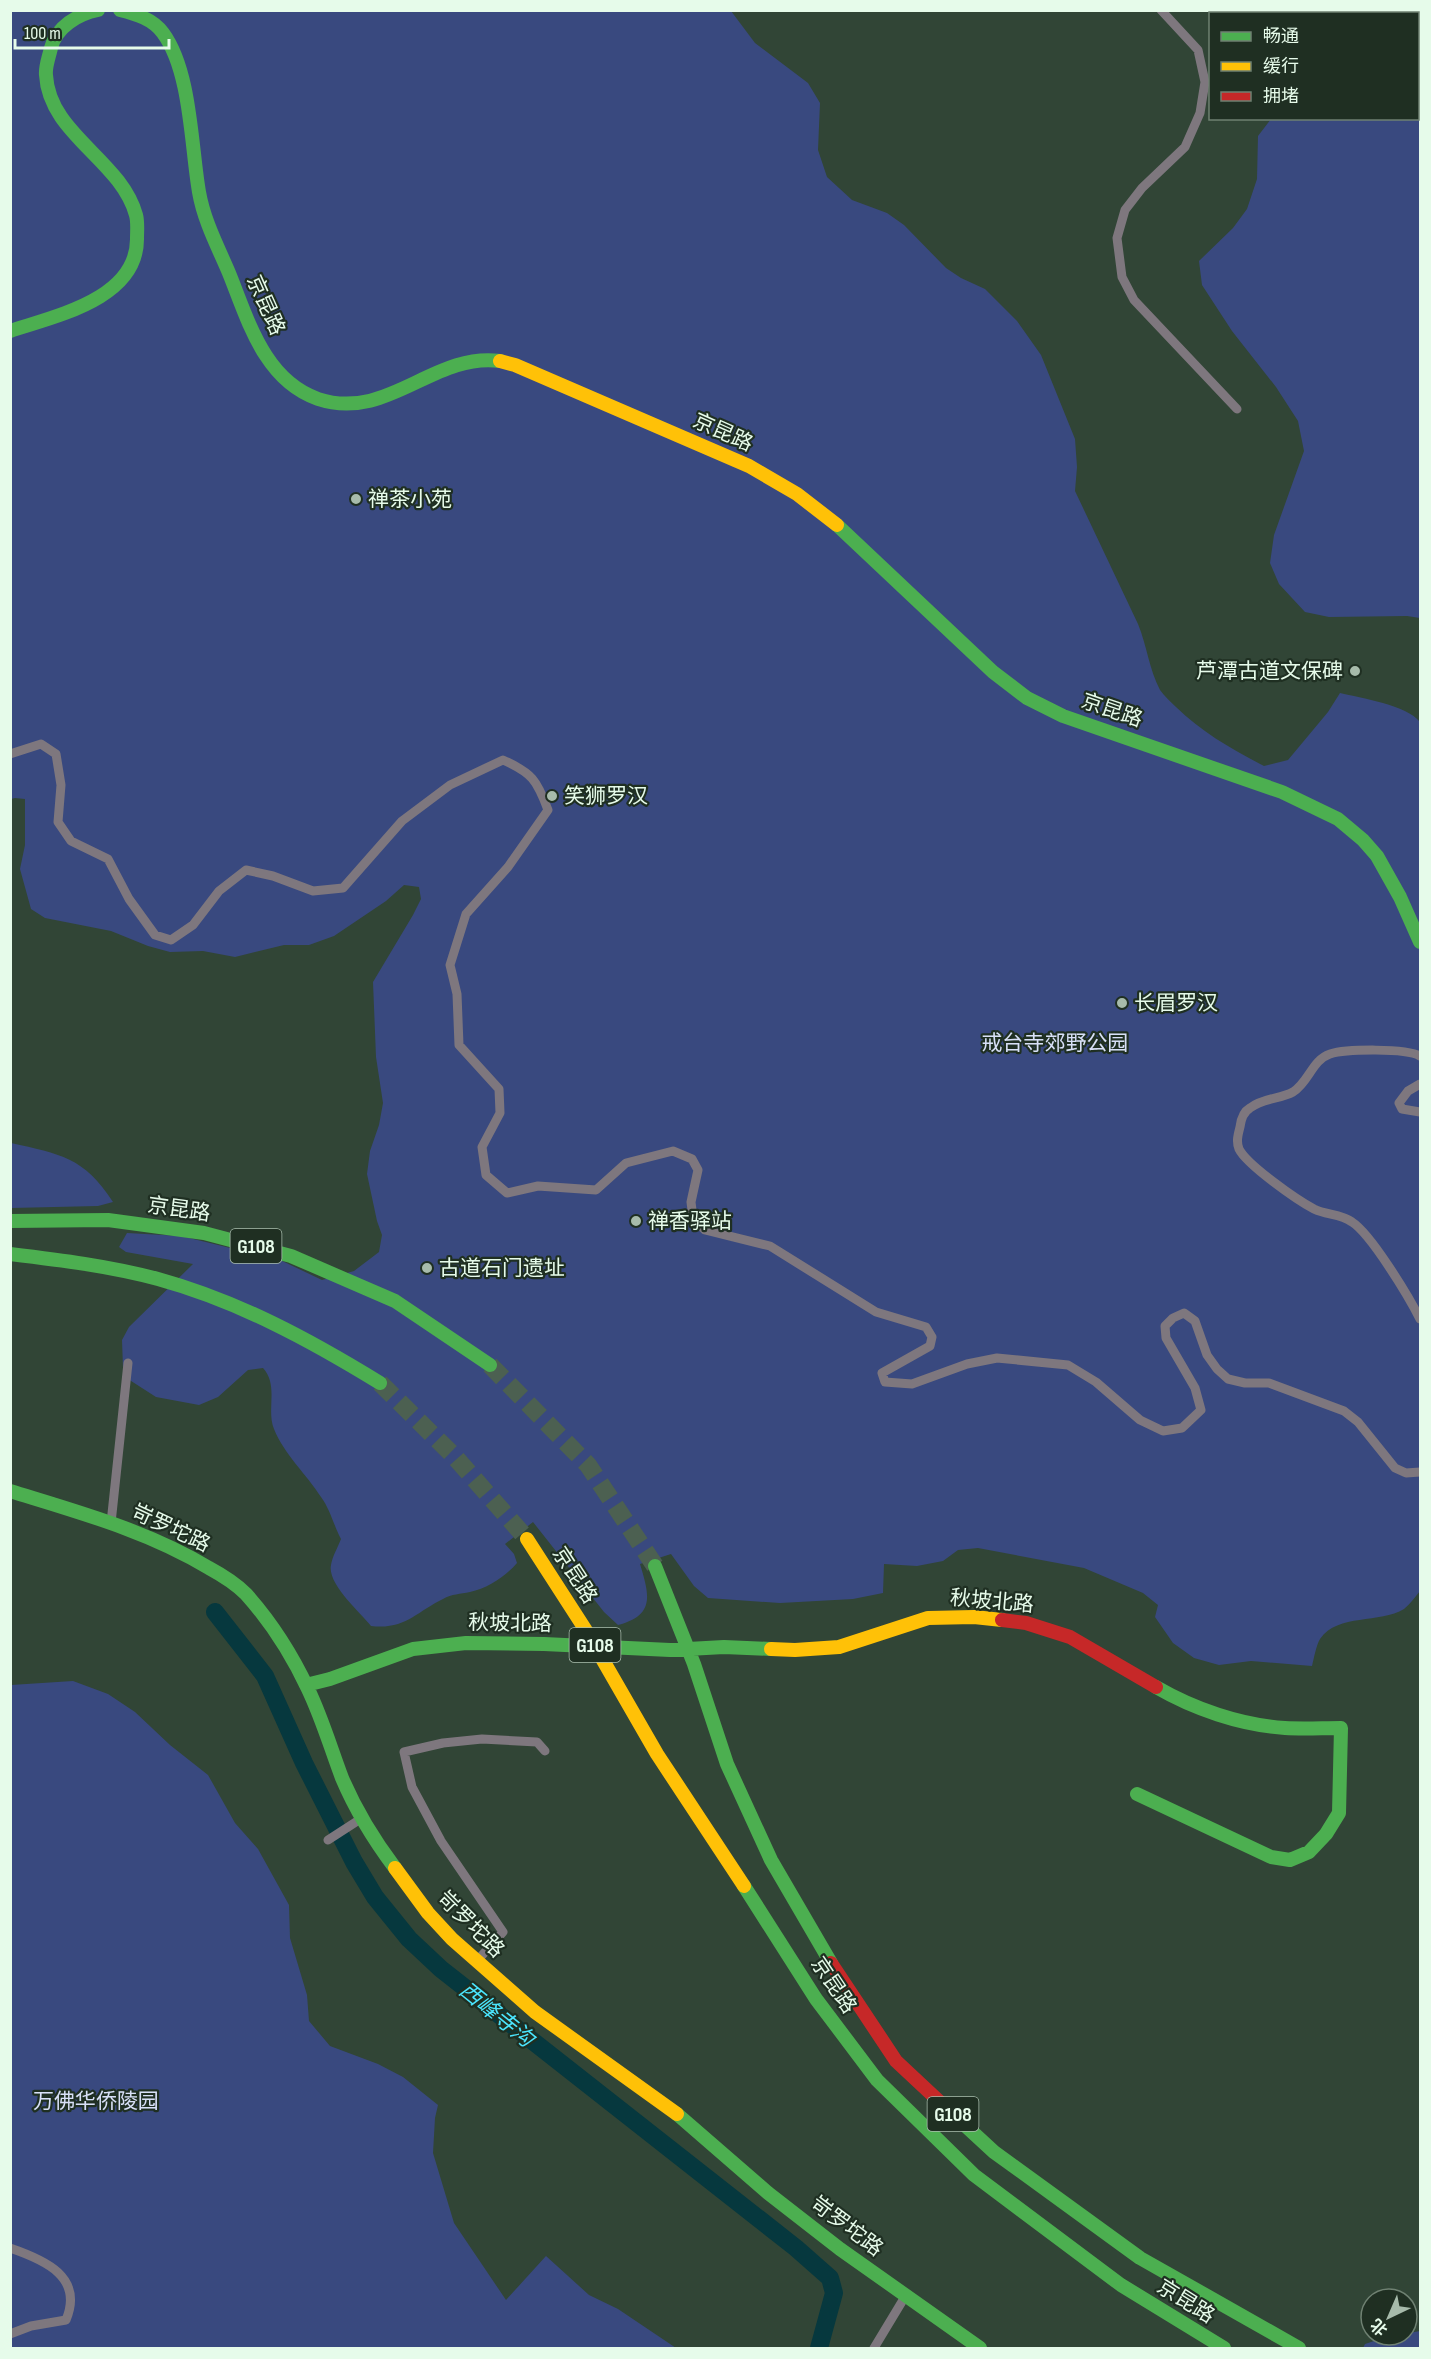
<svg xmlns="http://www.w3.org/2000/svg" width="1431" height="2359" font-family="'Sofia Sans Condensed','Noto Sans SC',sans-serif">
	<rect width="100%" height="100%" fill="#314536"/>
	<!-- green -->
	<path fill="#39497f" d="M 11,11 L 731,11 L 755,43 L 808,83 L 820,103 L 818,150 L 827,177 L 852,200 L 887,213 L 904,225 L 946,268 L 961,278 L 985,289 L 1017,321 L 1041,355 L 1075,439 L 1077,467 L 1075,491 L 1138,624 C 1147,646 1149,669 1160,690 C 1164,696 1170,701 1176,707 C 1202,732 1231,749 1264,766 L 1288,760 L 1328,712 L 1340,693 C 1361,698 1407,705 1420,722 L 1420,1591 C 1415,1597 1410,1604 1404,1609 C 1380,1624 1338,1613 1320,1639 C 1316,1646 1314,1658 1312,1666 L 1251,1661 L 1219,1665 L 1194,1658 L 1173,1643 L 1155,1617 L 1158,1605 L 1143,1593 L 1084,1568 L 978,1548 L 958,1550 L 943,1561 L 917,1566 L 884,1564 L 883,1593 L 853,1599 L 780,1603 L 708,1598 L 694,1586 L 671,1554 L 640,1564 C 649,1594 656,1615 618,1625 L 604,1612 L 533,1522 L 505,1544 L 514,1554 L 517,1563 C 505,1577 488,1588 470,1592 C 460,1594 452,1594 443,1599 C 416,1612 405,1630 371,1626 C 360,1612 327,1584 331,1565 C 332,1557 338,1547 341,1539 C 334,1526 330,1509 321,1497 C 307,1475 284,1454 274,1429 C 266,1409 279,1386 263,1368 L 248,1370 L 218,1397 L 199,1405 L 156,1397 L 128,1379 L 123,1368 L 122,1340 L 129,1327 L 193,1264 L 126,1252 L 119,1247 L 127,1233 L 181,1236 L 280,1260 L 322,1280 L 354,1271 L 379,1252 L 382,1235 L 377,1221 L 367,1174 L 370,1151 L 379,1125 L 383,1103 L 376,1057 L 373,982 L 413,915 L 421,899 L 419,887 L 404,885 L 386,901 L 334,936 L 309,945 L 284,945 L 235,957 L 203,951 L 170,952 L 148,946 L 111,931 L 45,918 L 31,909 L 20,869 L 25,845 L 25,799 L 15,798 L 11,799 Z
		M 1275,11 L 1420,11 L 1420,618 L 1407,616 L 1329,617 L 1305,612 L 1279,584 L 1270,563 L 1274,535 L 1304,451 L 1298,421 L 1276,387 L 1232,331 L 1202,285 L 1199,261 L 1233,228 L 1247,209 L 1257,179 L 1258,136 L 1271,119 L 1418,118 L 1418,14 L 1276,14 Z
		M 11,1143 C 60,1154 84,1157 113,1202 L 98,1206 L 11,1208 Z
		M 73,1681 L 108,1694 L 135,1712 L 170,1745 L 208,1775 L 235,1823 L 258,1849 L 289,1905 L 290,1938 L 307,1995 L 309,2021 L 330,2046 L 378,2064 L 403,2077 L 438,2105 L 435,2118 L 433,2153 L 454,2223 L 506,2300 L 546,2256 L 589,2295 L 618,2309 L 676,2348 L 11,2348 L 11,1685 Z
		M 1420,2331 L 1420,2348 L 1363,2348 L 1365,2344 L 1386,2337 Z"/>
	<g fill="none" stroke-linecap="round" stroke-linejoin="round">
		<!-- river -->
		<path stroke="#06383e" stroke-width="18" d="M 215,1612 L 265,1676 L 304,1763 L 354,1862 L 375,1897 L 409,1939 L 441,1969 L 796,2248 L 830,2278 L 834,2293 L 819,2348"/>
		<!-- highway-tunnel -->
		<path stroke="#4c6051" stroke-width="18" stroke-dasharray="18 9" stroke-linecap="butt" d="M 490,1365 L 588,1465 L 655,1566
			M 380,1383 L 454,1456 L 527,1539"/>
		<!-- street -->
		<path stroke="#7e777e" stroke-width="9" d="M 1161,10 L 1198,50 L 1205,82 L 1200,113 L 1185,147 L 1142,188 L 1125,210 L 1117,238 L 1122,277 L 1134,300 L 1237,409
			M 10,754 L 41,744 L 56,754 L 61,785 L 58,822 L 71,841 L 108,859 L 129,899 L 155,935 L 171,940 L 193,925 L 219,891 L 246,870 L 273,876 L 313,891 L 343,888 L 402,821 L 450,785 L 503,760 C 532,773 537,780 548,810 L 508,867 L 466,914 L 450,965 L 457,994 L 459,1045 L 499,1089 L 500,1113 L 482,1147 L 486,1175 L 507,1193 L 538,1186 L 596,1190 L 626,1163 L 673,1151 L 692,1159 L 698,1170 L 691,1202 L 693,1218 L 705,1230 L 770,1246 L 876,1312 L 926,1327 L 932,1337 L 930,1346 L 882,1373 L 885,1382 L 912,1384 L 967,1364 L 997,1358 L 1068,1365 L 1096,1382 L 1140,1420 L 1163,1431 L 1182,1428 L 1201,1410 L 1195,1388 L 1166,1338 L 1165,1326 L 1173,1318 L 1184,1313 L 1195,1321 L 1207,1355 L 1217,1369 L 1228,1379 L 1245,1383 L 1269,1383 L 1344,1411 L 1358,1422 L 1395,1468 L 1406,1473 L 1420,1472
			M 1420,1056 C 1406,1048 1346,1049 1330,1054 C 1312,1060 1309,1082 1293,1092 C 1280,1099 1263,1098 1250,1108 C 1243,1112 1241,1119 1240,1127 C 1238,1135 1236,1141 1239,1149 C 1247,1165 1297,1200 1314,1209 C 1326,1215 1341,1214 1352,1222 C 1371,1234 1409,1297 1420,1319
			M 1420,1084 L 1408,1091 L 1399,1103 L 1402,1109 L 1420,1112
			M 111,1523 L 128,1363
			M 328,1840 L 362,1818
			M 476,1962 L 503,1932 L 441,1841 L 412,1787 L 404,1752 L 443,1743 L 482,1739 L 537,1742 L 545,1751
			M 10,2248 C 45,2260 84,2277 66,2320 L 31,2326 L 10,2334
			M 874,2348 L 906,2295"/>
		<!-- fast -->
		<path stroke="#4caf50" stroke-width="14" d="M 120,10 C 136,14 153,19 163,33 C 191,71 191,146 199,192 C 204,221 218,247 229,273 C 248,320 264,380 318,399 C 388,422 433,352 500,361
			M 10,331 C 55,316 138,299 137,238 C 137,231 138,222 136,215 C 121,160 49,134 46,75 C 45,67 49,57 51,48 C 56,27 78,14 98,10
			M 837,525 L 993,672 L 1027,698 L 1063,716 L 1282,792 L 1338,819 L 1363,840 L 1377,856 L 1400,897 L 1420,942
			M 10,1221 L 108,1220 L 204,1233 L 291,1256 L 395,1301 L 490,1365
			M 10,1254 C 60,1260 109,1266 158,1279 C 238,1301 310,1340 380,1383
			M 10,1491 C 78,1512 148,1531 209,1568 C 222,1575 236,1584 246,1594 C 271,1622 292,1655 308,1689 C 322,1718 331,1749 342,1778 C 356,1811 374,1840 395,1868
			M 655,1566 L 694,1664 L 727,1764 L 771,1860 L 831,1963
			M 306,1685 L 330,1679 L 413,1649 L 466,1643 L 544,1644 L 670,1650 L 724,1647 L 771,1649
			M 1137,1794 L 1271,1857 L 1290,1860 L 1309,1852 L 1326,1834 L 1339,1813 L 1341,1728 C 1322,1728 1303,1729 1285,1728 C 1240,1725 1194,1709 1156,1687
			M 744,1886 L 816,1999 L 877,2080 L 974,2175 L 1121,2285 L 1224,2348
			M 942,2104 L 994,2152 L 1140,2258 L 1299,2348
			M 677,2114 L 768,2193 L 840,2249 L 980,2348"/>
		<!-- slow -->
		<path stroke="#ffc107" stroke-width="14" d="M 500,361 L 515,365 L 749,466 L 797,494 L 837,525
			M 527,1539 L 585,1629 L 657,1754 L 744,1886
			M 771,1649 L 795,1650 L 839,1647 L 928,1618 L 974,1617 L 1002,1620
			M 395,1868 L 428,1913 L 452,1939 L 535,2012 L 677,2114"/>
		<!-- jam -->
		<path stroke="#c62828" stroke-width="14" d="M 1002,1620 L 1026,1623 L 1070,1637 L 1156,1687
			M 831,1963 L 896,2061 L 942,2104"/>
	</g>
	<!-- markers -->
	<g fill="#a7bbab" stroke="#1f2f22" stroke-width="2">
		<circle cx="356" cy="499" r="6"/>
		<circle cx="1355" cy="671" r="6"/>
		<circle cx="552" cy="796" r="6"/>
		<circle cx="1122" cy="1003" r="6"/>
		<circle cx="636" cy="1221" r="6"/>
		<circle cx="427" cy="1268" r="6"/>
	</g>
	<g text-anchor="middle" stroke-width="4.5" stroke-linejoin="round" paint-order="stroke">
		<!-- shield labels -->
		<g fill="#1f2f22" stroke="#aabeae" stroke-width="1.5">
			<rect x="230.5" y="1229" width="51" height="34" rx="4.5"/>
			<rect x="569.5" y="1628" width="51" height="34" rx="4.5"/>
			<rect x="927.5" y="2097" width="51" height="34" rx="4.5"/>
		</g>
		<g font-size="20" font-weight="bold" fill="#e6fbea">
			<text x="256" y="1253">G108</text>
			<text x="595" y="1652">G108</text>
			<text x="953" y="2121">G108</text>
		</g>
		<!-- street labels -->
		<g font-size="21" fill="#e6fbea" stroke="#1f2f22">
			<text transform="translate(266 305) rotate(66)" y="7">京昆路</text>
			<text transform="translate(723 432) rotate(24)" y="7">京昆路</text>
			<text transform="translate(1112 710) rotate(19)" y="7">京昆路</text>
			<text transform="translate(179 1209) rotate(8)" y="7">京昆路</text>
			<text transform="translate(171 1528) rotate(25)" y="7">岢罗坨路</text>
			<text transform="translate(575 1575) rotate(57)" y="7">京昆路</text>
			<text transform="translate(992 1601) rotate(5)" y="7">秋坡北路</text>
			<text transform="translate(510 1623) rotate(1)" y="7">秋坡北路</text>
			<text transform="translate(471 1924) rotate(45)" y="7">岢罗坨路</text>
			<text transform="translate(834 1985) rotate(56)" y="7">京昆路</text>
			<text transform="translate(847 2226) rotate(37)" y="7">岢罗坨路</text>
			<text transform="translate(1186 2301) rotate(32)" y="7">京昆路</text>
		</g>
		<!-- poi labels -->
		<g font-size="21" fill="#e6fbea" stroke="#1f2f22" text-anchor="start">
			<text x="368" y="506">禅茶小苑</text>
			<text x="1343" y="678" text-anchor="end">芦潭古道文保碑</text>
			<text x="564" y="803">笑狮罗汉</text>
			<text x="1134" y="1010">长眉罗汉</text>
			<text x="648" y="1228">禅香驿站</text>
			<text x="439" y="1275">古道石门遗址</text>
		</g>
		<!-- park labels -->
		<g font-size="21" fill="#d8e0f7" stroke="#1f2f22">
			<text x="1055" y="1050">戒台寺郊野公园</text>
			<text x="96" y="2108">万佛华侨陵园</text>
		</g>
		<!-- water labels -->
		<g font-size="22" font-style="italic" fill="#4be5fd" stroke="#1f2f22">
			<text transform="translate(497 2014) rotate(39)" y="8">西峰寺沟</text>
		</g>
	</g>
	<!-- border -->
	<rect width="1431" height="2359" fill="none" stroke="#e6fbea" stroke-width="24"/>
	<!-- legend -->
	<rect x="1209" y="12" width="210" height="108" fill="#1f2f22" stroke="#6f8172" stroke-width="1.5"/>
	<rect x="1221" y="32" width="30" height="9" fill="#4caf50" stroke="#6f8172" stroke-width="1.5"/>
	<text x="1263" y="42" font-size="18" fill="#e6fbea">畅通</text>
	<rect x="1221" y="62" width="30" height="9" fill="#ffc107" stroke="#6f8172" stroke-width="1.5"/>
	<text x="1263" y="72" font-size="18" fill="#e6fbea">缓行</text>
	<rect x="1221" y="92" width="30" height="9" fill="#c62828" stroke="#6f8172" stroke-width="1.5"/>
	<text x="1263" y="102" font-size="18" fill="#e6fbea">拥堵</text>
	<!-- north arrow -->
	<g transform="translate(1389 2317) rotate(224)"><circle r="28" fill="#1f2f22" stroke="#6f8172" stroke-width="1.5"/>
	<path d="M0-4.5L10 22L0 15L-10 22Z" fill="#a7bbab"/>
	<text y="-9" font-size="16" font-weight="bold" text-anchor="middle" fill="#e6fbea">北</text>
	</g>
	<!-- scale -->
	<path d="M15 39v9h154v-9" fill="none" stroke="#e6fbea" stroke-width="3"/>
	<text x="24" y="39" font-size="18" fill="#e6fbea" stroke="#1f2f22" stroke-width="4.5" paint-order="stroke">100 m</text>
</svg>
